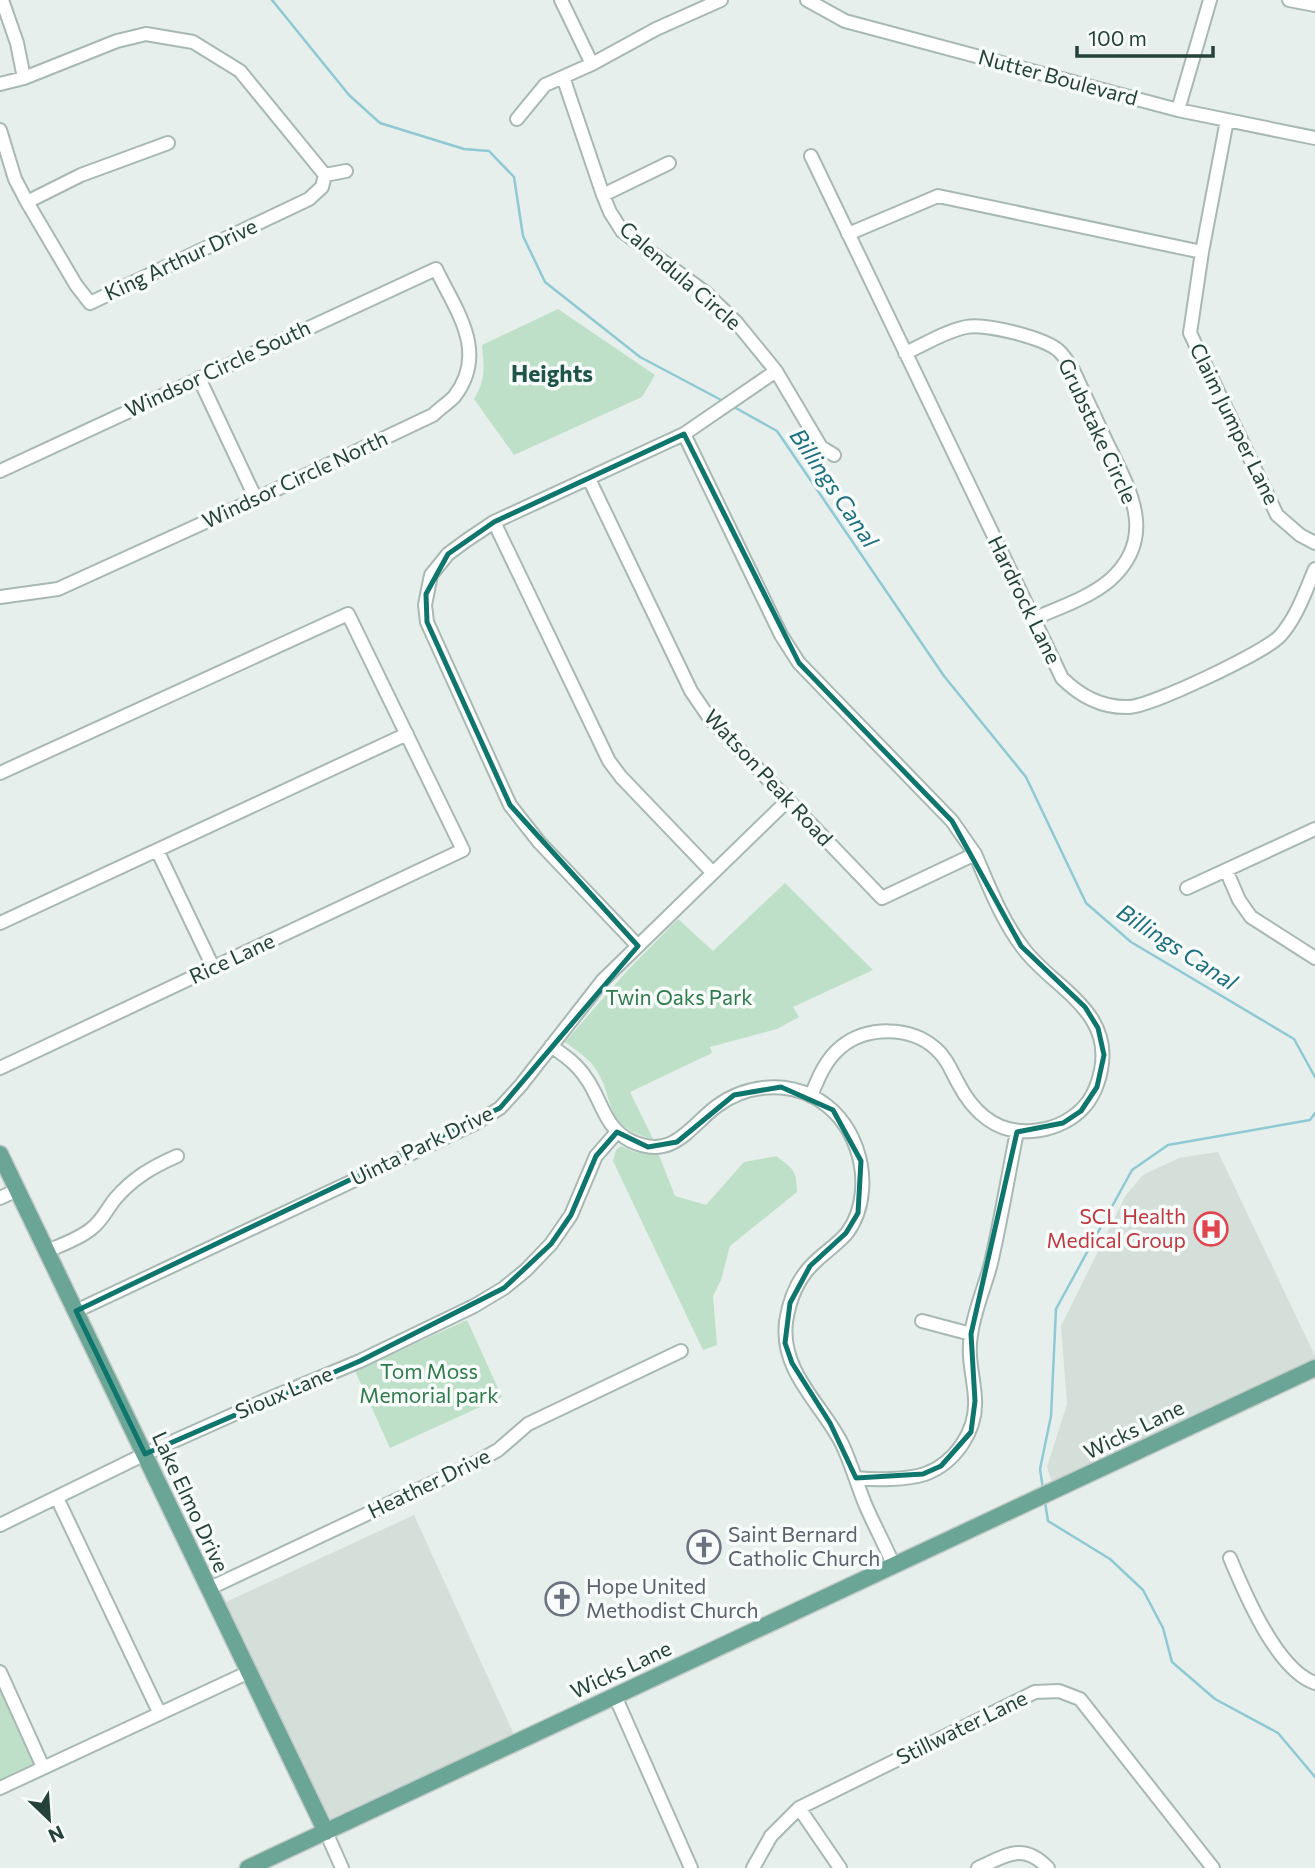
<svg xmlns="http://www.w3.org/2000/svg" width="1315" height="1868" font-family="Commissioner,sans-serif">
	<rect width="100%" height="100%" fill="#e6efeb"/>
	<!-- built -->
	<path fill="#d4dfda" d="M 1218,1152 L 1315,1356 L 1315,1368 L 1055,1491 L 1047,1467 L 1067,1404 L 1061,1326 L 1126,1195 L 1143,1175 L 1179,1158 Z
		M 414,1515 L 517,1741 L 326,1832 L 217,1606 Z"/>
	<!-- green -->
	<path fill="#bfe0c8" d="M 558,309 L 655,375 L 642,397 L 514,455 L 474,399 C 486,379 484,369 482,345 Z
		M 785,883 L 873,970 L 793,1007 L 799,1017 L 777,1029 L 710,1047 L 712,1053 L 630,1092 L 653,1139 C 597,1125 619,1096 591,1063 C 584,1055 573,1048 565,1042 L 626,972 L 678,919 L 713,951 Z
		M 621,1146 L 635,1152 L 659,1155 L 675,1196 L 706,1205 L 744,1162 L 776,1156 C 793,1168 797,1171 797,1192 L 730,1246 L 721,1280 L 713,1296 L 717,1345 L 703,1350 L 613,1161 L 616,1150 Z
		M 467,1320 L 502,1397 L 390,1448 L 355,1371 Z
		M 0,1675 L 38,1765 L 0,1783 Z"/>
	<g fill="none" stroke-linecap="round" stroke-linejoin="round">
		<!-- stream -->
		<path stroke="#8ec9d4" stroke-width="2.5" d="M 272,0 L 349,95 L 380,123 L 464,149 L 489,151 L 514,177 L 523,236 L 545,282 L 640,357 L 725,402
			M 734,407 L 777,431 L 944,676 L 1026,777 L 1086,903 L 1131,942 L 1294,1039 L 1315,1077
			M 1043,1489 L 1040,1469 L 1051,1416 L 1056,1309 L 1132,1170 L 1168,1145 L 1310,1120 L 1315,1113
			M 1045,1502 L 1048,1521 L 1110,1559 L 1143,1590 L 1163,1628 L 1172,1662 L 1215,1699 L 1278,1733 L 1315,1777"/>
		<defs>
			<path id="minor" d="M 2,0 L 17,43 L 24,78
				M 561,0 L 592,64
				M 807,0 L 845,21 L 1178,110 L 1315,138
				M 1289,0 L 1315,5
				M 563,77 L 603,195 L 610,212 L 622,231 L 706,293 L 736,322 L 776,371 L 821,447 L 834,455
				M 0,84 L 24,78 L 117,41 L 146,34 L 193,42 L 240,71 L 325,175
				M 1178,110 L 1210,0
				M 517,119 L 545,85 L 592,64 L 656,29 L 721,0
				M 1227,120 L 1202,252 L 1190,333 L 1277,515 L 1300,535 L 1315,543
				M 0,130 L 15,179 L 27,202 L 76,285 L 90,303 L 309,199 L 322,187 L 325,175
				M 811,156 L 1062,678 C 1080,696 1103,708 1129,707 C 1152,706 1265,652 1280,636 C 1297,617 1305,592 1315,569
				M 325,175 L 346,171
				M 603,195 L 669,163
				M 27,202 L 81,175 L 168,143
				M 848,234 L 938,196 L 1202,252
				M 905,353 C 924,345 945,331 966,327 C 985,323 1047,338 1060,352 C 1065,357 1069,364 1073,370 C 1084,394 1096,419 1107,443 C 1130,490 1158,537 1110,580 C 1089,598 1058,608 1033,619
				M 199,378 L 256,499
				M 684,434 L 781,635 L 799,663 L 952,821 L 975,854
				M 0,471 L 436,269 C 456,311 489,352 454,397 C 448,403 439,409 433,415 L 256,499 L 58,589 L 0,597
				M 589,479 L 691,691 L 710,719 L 882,898 L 975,854 C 989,886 1001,919 1023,948 C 1053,988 1113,1010 1101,1070 C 1098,1085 1092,1100 1080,1111 C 1067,1123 1049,1130 1032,1131 C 997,1134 973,1112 958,1083 C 951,1070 946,1057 935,1048 C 910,1026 867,1026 841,1047 C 826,1059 818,1078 811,1096
				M 494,522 L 609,761 L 621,777 L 713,873
				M 0,773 L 348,614 L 463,850 L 0,1068
				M 157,850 L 213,967
				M 1226,870 L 1239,900 L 1251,917 L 1315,958
				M 1187,888 L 1315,829
				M 0,923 L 407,734
				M 638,946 L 539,842 L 510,805 L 427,622 L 425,605 L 431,575 L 448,554 L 467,540 L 494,522 L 684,434 L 776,371
				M 551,1046 C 564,1055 577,1064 586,1078 C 602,1100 604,1128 631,1141 C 673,1161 690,1126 717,1106 C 744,1086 781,1081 812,1096 C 833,1107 848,1125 856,1147 C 866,1174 865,1209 847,1233 C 837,1245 822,1254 812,1265 C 797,1280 789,1302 786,1322 C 780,1372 822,1404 842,1444 C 851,1463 857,1484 865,1504 C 874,1525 885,1545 894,1566
				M 0,1198 L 17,1190
				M 47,1251 C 61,1245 79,1239 91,1229 C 102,1221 107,1209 115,1199 C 133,1178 152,1167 177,1156
				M 76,1311 L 476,1123 L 500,1108 L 521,1085 L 603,980 L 787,801
				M 922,1321 L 971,1334
				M 856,1478 C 875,1480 907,1480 925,1474 C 955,1463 977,1431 975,1399 C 974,1377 967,1358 971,1335 C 974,1311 985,1287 991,1263 C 1001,1220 1008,1176 1017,1132
				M 57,1498 L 159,1712
				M 0,1525 L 145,1454 L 259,1403 L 360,1361 L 474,1306 L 504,1288 L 526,1270 L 551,1244 L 571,1215 L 596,1156 L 617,1132
				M 1230,1558 C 1245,1594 1277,1670 1315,1683
				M 208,1589 L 475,1463 L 498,1450 L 528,1424 L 681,1351
				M 0,1672 L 43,1767
				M 615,1696 L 691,1868
				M 0,1788 L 249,1672
				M 799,1808 L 840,1868
				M 326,1832 L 342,1868
				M 753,1868 L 771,1836 L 799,1808 L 1035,1692 L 1059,1691 L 1080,1699 L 1213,1868
				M 978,1868 C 1007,1855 1023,1842 1048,1868"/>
			<path id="major" d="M 0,1154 L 326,1832
				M 248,1868 L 1315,1368"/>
		</defs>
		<!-- minor casing -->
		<use href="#minor" stroke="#a8b8b2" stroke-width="16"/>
		<!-- major casing -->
		<use href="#major" stroke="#c2cac8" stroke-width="19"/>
		<!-- minor -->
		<use href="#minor" stroke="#fff" stroke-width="12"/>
		<!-- major -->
		<use href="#major" stroke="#6aa596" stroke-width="16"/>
	</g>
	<!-- marked area -->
	<path fill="none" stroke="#0f766e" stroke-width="5" stroke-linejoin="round" d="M 684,434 L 799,663 L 952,821 L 1021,946 L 1085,1007 L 1098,1028 L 1104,1055 L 1097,1087 L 1081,1111 L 1063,1123 L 1017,1132 L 971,1334 L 975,1401 L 971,1432 L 941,1466 L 923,1474 L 856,1478 L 830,1423 L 792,1363 L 785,1343 L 790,1303 L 810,1266 L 846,1233 L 858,1213 L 861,1161 L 833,1110 L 781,1087 L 734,1095 L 677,1142 L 648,1147 L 617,1132 L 596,1156 L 571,1215 L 551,1244 L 504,1288 L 360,1361 L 145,1454 L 76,1311 L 500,1108 L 638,946 L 510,805 L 427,622 L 426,594 L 448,554 L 494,522 Z"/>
	<!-- icons -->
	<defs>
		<symbol id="hospital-ring" viewBox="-11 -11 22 22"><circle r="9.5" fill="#f7fbf9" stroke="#e0444e" stroke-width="1.5"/><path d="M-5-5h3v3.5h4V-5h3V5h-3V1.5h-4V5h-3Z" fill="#e0444e"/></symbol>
		<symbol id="church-ring" viewBox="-11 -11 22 22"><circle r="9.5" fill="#f7fbf9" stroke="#6b7280" stroke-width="1.5"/><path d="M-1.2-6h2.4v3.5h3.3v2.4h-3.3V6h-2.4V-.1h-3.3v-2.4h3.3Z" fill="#6b7280"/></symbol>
	</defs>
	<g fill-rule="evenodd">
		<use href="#hospital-ring" x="1192" y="1210" width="38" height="38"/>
		<use href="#church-ring" x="685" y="1528" width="38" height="38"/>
		<use href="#church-ring" x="543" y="1580" width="38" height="38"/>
	</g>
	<g text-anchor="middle" stroke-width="7" stroke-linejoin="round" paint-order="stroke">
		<!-- street labels -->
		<g font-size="21" fill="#24423a" stroke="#f7fbf9">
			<text transform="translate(1058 78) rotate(15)" y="7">Nutter Boulevard</text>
			<text transform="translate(181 260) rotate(-25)" y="7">King Arthur Drive</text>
			<text transform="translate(680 276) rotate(41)" y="7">Calendula Circle</text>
			<text transform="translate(218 369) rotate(-25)" y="7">Windsor Circle South</text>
			<text transform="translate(1234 424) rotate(64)" y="7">Claim Jumper Lane</text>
			<text transform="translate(1097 431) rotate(65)" y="7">Grubstake Circle</text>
			<text transform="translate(295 480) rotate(-25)" y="7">Windsor Circle North</text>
			<text transform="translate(1024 600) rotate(64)" y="7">Hardrock Lane</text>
			<text transform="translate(768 778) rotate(47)" y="7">Watson Peak Road</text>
			<text transform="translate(232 959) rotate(-25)" y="7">Rice Lane</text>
			<text transform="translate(422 1146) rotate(-26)" y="7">Uinta Park Drive</text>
			<text transform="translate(284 1393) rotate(-23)" y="7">Sioux Lane</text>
			<text transform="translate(1134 1430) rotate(-26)" y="7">Wicks Lane</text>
			<text transform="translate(429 1484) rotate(-26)" y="7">Heather Drive</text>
			<text transform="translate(190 1502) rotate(65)" y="7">Lake Elmo Drive</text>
			<text transform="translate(621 1670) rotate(-25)" y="7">Wicks Lane</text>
			<text transform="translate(962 1728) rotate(-26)" y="7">Stillwater Lane</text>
		</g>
		<!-- park labels -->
		<g font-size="21" fill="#2d7a4b" stroke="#f7fbf9">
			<text x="679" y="1005">Twin Oaks Park</text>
			<text x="429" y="1379">Tom Moss<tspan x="429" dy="24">Memorial park</tspan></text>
		</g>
		<!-- health labels -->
		<g font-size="21" fill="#be3a42" stroke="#f7fbf9" text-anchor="end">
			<text x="1186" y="1224">SCL Health<tspan x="1186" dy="24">Medical Group</tspan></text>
		</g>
		<!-- worship labels -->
		<g font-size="21" fill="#5b616d" stroke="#f7fbf9" text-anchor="start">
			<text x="728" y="1542">Saint Bernard<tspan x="728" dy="24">Catholic Church</tspan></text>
			<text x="586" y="1594">Hope United<tspan x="586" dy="24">Methodist Church</tspan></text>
		</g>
		<!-- neighbourhood labels -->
		<g font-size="23" font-weight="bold" fill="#1f5548" stroke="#f7fbf9">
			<text x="552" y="382">Heights</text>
		</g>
		<!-- water labels -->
		<g font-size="23" font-style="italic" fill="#1c6f80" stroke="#f7fbf9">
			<text transform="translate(834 488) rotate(56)" y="8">Billings Canal</text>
			<text transform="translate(1177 947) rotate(33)" y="8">Billings Canal</text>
		</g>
	</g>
	<!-- north arrow -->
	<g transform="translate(49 1819) rotate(155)" stroke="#f7fbf9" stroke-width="5" paint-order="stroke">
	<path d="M0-5L12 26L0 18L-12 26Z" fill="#24423a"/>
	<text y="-10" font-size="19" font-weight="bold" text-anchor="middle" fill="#24423a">N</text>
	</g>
	<!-- scale -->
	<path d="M1077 46v10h136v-10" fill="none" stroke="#24423a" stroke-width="3.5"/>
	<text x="1088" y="46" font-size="21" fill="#24423a" stroke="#f7fbf9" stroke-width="5" paint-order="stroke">100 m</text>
</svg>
